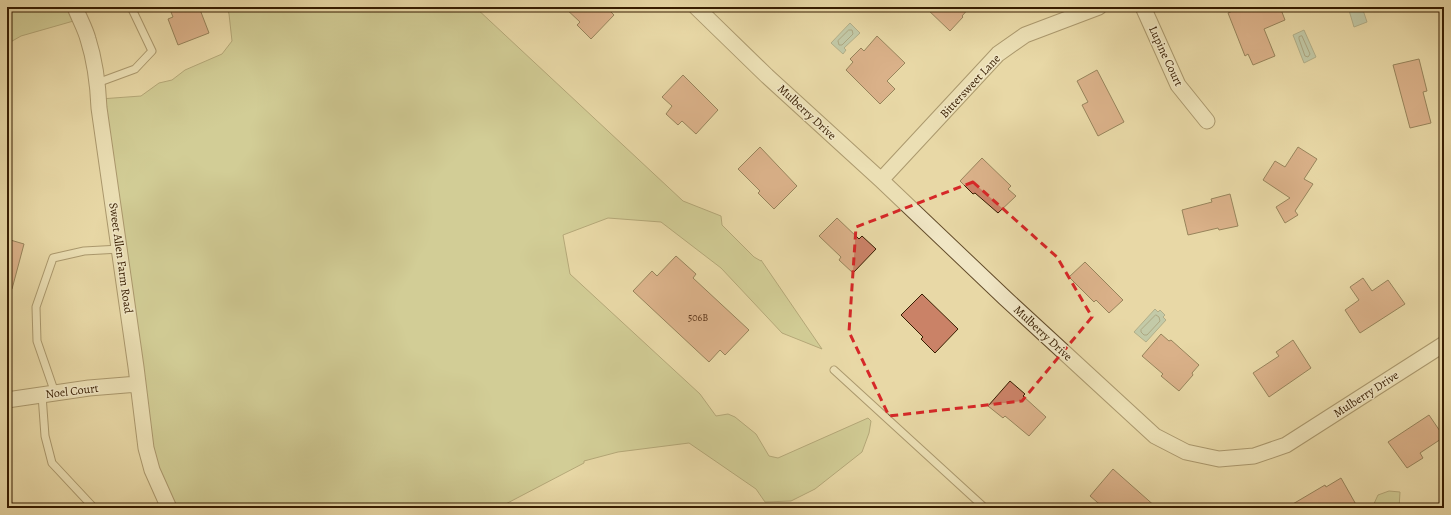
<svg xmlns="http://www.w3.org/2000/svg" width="1451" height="515" font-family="Alegreya,serif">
	<rect width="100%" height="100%" fill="#e8d8a6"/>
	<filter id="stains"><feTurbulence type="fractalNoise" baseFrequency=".005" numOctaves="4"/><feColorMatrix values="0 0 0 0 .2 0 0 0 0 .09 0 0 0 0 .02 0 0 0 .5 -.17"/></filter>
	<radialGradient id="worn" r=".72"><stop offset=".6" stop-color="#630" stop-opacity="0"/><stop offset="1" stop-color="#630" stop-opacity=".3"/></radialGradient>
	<!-- green -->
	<path fill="#b9be84" stroke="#786e42" d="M 7,7 L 73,7 L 77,20 L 21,36 L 7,44 Z
		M 227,7 L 475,7 L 683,201 L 721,216 L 722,225 L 754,257 L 761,261 L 761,260 L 822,349 L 782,333 L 721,268 L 661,222 L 608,218 L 563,235 L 570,274 L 700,394 L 716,416 L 728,414 L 735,417 L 756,434 L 769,456 L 778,458 L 868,418 L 871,421 L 869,433 L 862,452 L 815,489 L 791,501 L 765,502 L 756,489 L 689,443 L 618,452 L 584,461 L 584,463 L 498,508 L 168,508 L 156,483 L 100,99 L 141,96 L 159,83 L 172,80 L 185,70 L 222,54 L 232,41 L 229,14 Z
		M 1389,491 L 1400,492 L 1399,508 L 1372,508 L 1378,495 Z"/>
	<!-- water -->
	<path fill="#97b9aa" stroke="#717b66" d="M 1348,7 L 1362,7 L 1367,22 L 1354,27 Z
		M 850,23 L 860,33 L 844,48 L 846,50 L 843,54 L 831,43 Z
		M 1304,30 L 1316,57 L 1304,63 L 1293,35 Z
		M 1155,309 L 1158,312 L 1160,310 L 1165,315 L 1163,317 L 1166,320 L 1146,342 L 1134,332 Z"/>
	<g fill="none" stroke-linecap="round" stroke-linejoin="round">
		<!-- shore -->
		<path stroke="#676b56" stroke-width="1" d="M 849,30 L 852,30 L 853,34 L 842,45 L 839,45 L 838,41 Z
			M 1302,36 L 1310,54 L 1308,57 L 1305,56 L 1299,39 L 1299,37 Z
			M 1156,315 L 1159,317 L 1160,321 L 1147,335 L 1144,335 L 1141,332 L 1141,330 Z"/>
	</g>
	<!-- building -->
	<path fill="#ca8267" stroke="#371d01" d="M 169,7 L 199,7 L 209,33 L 178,45 L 168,19 L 173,17 Z
		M 564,7 L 606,7 L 614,15 L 591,39 L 577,25 L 580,22 Z
		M 925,7 L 970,7 L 962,16 L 963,17 L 950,31 Z
		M 1242,7 L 1280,7 L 1285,20 L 1264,29 L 1275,56 L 1253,65 L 1248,54 L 1245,56 L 1228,13 Z
		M 877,36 L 905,63 L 887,81 L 895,89 L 880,104 L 846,70 L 853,62 L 850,59 L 861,48 L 864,51 Z
		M 1419,59 L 1427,91 L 1423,92 L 1431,123 L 1410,128 L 1393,65 Z
		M 1097,70 L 1124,122 L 1098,136 L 1082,105 L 1088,102 L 1077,81 Z
		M 683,75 L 718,110 L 696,134 L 682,121 L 678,125 L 666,114 L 672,106 L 662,97 Z
		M 760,147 L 797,186 L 774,209 L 758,193 L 760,191 L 738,169 Z
		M 1298,147 L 1317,159 L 1304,179 L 1313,184 L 1295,211 L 1298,215 L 1285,223 L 1276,207 L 1290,198 L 1263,180 L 1275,161 L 1285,167 Z
		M 982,158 L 1011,186 L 1008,189 L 1016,196 L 998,213 L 975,193 L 973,194 L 960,181 Z
		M 1230,194 L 1238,226 L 1219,230 L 1218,228 L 1188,235 L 1182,210 L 1212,202 L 1211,199 Z
		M 837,218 L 859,239 L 862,236 L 876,249 L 853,273 L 839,260 L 841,257 L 819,236 Z
		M 7,239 L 24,244 L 12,289 L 7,288 Z
		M 676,256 L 696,274 L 693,278 L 749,330 L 725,355 L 720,350 L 709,362 L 633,291 L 652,271 L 657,276 Z
		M 1085,262 L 1123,300 L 1109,313 L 1096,300 L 1094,302 L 1069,277 Z
		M 1363,278 L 1372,291 L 1388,280 L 1405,304 L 1360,333 L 1345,310 L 1359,300 L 1350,287 Z
		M 922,294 L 958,329 L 935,353 L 921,339 L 923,337 L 901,315 Z
		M 1161,334 L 1169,341 L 1171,340 L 1199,365 L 1192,373 L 1193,375 L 1179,391 L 1161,376 L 1163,374 L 1142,356 Z
		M 1293,340 L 1311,368 L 1269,397 L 1253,373 L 1279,356 L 1276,352 Z
		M 1010,381 L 1025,394 L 1023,396 L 1046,417 L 1029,436 L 1005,416 L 1003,418 L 988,406 Z
		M 1429,415 L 1444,437 L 1420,453 L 1423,458 L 1407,468 L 1388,442 Z
		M 1113,469 L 1157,508 L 1104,508 L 1090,496 Z
		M 1341,478 L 1358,508 L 1286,508 L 1325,485 L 1326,487 Z"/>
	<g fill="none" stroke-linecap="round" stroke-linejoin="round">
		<defs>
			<path id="lane" d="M 97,83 L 135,69 L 152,51 L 131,7
				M 834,370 L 985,508
				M 55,393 L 37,341 L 36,307 L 53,258 L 84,251 L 120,249
				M 42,395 L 45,436 L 52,463 L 94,508"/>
			<path id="street" d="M 75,7 C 79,18 85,28 88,39 C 95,61 98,85 99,108 L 136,367 L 146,448 L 152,470 L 169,508
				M 696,7 L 767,76 L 881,180 L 1005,298 L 1155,436 L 1186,452 L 1219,459 L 1254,456 L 1286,445 L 1444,344
				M 1143,7 L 1178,85 L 1207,121
				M 881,180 L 998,54 L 1025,35 L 1099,7
				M 7,400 L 89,388 L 138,384"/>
		</defs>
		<!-- lane casing -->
		<use href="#lane" stroke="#634c2a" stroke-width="9"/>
		<!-- street casing -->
		<use href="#street" stroke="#634c2a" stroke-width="17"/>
		<!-- lane -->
		<use href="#lane" stroke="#f0e6c5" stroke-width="7"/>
		<!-- street -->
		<use href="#street" stroke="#f0e6c5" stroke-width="15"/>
	</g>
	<!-- marked area -->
	<path d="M0 0H1451V515H0ZM 973,182 L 1057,257 L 1092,317 L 1022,401 L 889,416 L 849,332 L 856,227 Z" fill="#e8d8a6" fill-opacity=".55" fill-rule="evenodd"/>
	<path fill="none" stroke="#d62828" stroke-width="3" stroke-dasharray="8 5" stroke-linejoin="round" d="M 973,182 L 1057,257 L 1092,317 L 1022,401 L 889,416 L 849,332 L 856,227 Z"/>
	<g text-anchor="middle" stroke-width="3" stroke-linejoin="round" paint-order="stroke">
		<!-- number labels -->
		<g font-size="10" fill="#5c361a">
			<text x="698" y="321">506B</text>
		</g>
		<!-- street labels -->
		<g font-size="12" fill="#371d01" stroke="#f0e6c5">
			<text transform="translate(1166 56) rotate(65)" y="4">Lupine Court</text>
			<text transform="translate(970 86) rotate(-47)" y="4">Bittersweet Lane</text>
			<text transform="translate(807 112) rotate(43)" y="4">Mulberry Drive</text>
			<text transform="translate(121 258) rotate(82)" y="4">Sweet Allen Farm Road</text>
			<text transform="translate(1043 333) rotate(43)" y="4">Mulberry Drive</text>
			<text transform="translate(72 391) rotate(-7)" y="4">Noel Court</text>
			<text transform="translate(1366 394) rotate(-33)" y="4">Mulberry Drive</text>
		</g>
	</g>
	<!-- margin -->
	<rect width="1451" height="515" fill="none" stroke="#e8d8a6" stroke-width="24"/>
	<rect x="8" y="8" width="1435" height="499" fill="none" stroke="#371d01" stroke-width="2"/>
	<rect x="12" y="12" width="1427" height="491" fill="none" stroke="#371d01"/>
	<rect width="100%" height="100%" filter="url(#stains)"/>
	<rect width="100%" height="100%" fill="url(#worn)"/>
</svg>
